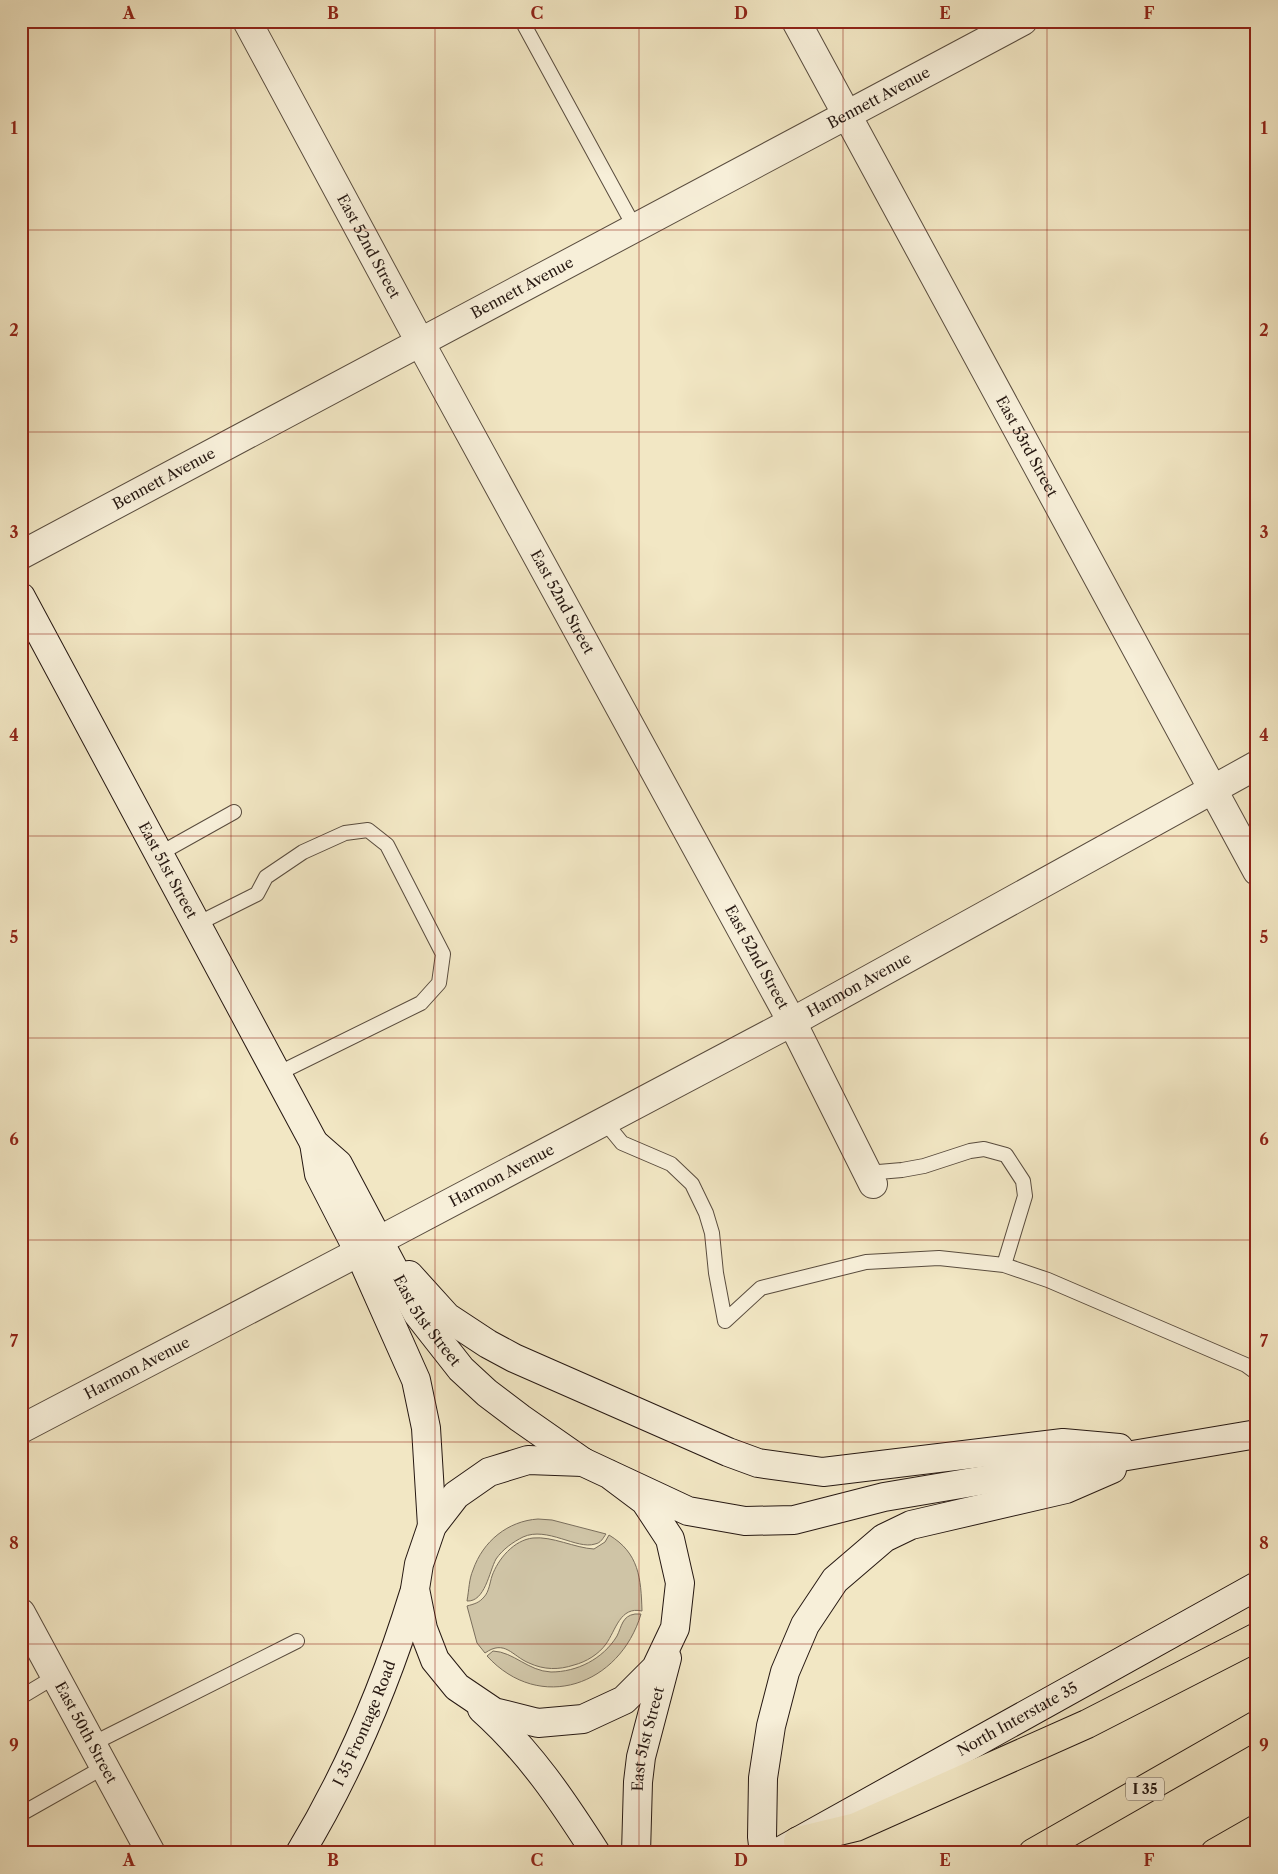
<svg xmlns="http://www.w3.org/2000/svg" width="1278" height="1874" font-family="'Libre Caslon Text',serif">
	<rect width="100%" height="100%" fill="#f2e7c4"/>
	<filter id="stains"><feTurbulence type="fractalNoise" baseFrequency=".004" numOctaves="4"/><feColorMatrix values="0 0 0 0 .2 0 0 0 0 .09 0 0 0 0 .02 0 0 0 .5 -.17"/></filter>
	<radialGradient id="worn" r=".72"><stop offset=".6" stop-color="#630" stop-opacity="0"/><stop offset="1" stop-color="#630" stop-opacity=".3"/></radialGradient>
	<!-- green -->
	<path fill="#cfc4a6" stroke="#7a6e5c" d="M 538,1519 L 552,1520 L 606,1534 C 603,1538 601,1543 595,1544 C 577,1550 547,1526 523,1537 C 513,1542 503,1549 496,1559 C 489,1572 485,1602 467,1601 C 469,1590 469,1579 473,1570 C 483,1541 508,1521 538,1519 Z
		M 609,1535 C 639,1553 641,1578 642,1611 C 620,1606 616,1630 606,1644 C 599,1654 586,1662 574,1665 C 559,1670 544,1670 529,1663 C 512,1656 505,1639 485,1653 L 477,1643 L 467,1606 C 474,1604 479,1603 484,1597 C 489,1592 490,1582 492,1576 C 498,1559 514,1540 533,1538 C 552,1536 575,1548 594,1549 L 605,1542 Z
		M 635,1614 L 641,1614 C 620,1685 540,1714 487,1656 L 493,1651 C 514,1652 528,1671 551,1672 C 577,1672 603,1659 617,1636 C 622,1626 622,1616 635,1614 Z"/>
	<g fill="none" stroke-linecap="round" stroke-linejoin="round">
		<defs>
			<path id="service" d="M 522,21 L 635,228
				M 159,854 L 234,812
				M 197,924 L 257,894 L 266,877 L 303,852 L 345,833 L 368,830 L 387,845 L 443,954 L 439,983 L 421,1003 L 277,1074
				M 604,1121 L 622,1143 L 671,1164 L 692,1184 L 706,1213 L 712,1233 L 716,1273 L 725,1321
				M 867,1173 L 902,1170 L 924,1166 L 970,1151 L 984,1149 L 1006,1155 L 1023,1181 L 1025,1196 L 1004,1265
				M 725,1321 L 761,1288 L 866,1262 L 939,1258 L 1004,1265 L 1048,1280 L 1246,1365 L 1257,1373
				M 21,1697 L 56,1676
				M 92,1744 L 297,1641
				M 21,1814 L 104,1767"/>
			<g id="minor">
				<path id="s1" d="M 247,21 L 420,342 L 792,1022 L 873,1184"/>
				<path id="s2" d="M 796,21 L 1257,871"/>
				<path id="s3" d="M 21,555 L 1023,21"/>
				<path id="s4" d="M 378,1241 L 792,1022 L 1257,765"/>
				<path id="s5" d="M 21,1429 L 359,1252"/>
				<path id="s6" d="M 21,1613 L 151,1853"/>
			</g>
			<g id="secondary">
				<path id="s7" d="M 21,597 L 314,1143 L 338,1164 L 417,1313 L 461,1369 L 487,1393 L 520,1418 L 583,1462"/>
				<path d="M 314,1143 L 319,1174 L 359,1252 L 416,1380 L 426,1428 L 432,1526"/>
				<path d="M 409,1275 L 447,1317 L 488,1344 L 514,1358 L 728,1452 L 758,1463 L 823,1472 L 1063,1443 L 1119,1448"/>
				<path d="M 609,1474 L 645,1501 L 670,1539 L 680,1583 L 675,1628 L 656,1668 L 624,1700 L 583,1719 L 538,1723 L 494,1712 L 457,1687 L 435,1660 L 423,1629 L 415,1589 L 419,1564 L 432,1526 L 456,1495 L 489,1472 L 528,1460 L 583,1462 L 688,1511 L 745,1521 L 794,1520 L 884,1497 L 1257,1434"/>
				<path d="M 482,1709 C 530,1752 562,1800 596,1853"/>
				<path id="s8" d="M 300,1853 C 349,1772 386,1684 414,1593"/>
				<path id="s9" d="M 636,1853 L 638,1782 L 641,1757 L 667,1658"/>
				<path d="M 764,1853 L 762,1837 L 763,1778 L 771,1726 L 785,1672 L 805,1625 L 835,1580 L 884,1538 L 911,1525 L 1066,1489 L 1112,1469"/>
				<path id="s10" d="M 777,1853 L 1257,1586"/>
			</g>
			<path id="motorway" d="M 798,1841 L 856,1827 L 1087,1724 L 1257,1637
				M 1033,1853 L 1257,1725
				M 1215,1853 L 1257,1829"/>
		</defs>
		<!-- service casing -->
		<use href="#service" stroke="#594c3e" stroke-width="16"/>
		<!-- minor casing -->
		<use href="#minor" stroke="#594c3e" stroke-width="30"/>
		<!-- secondary casing -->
		<use href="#secondary" stroke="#261812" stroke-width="30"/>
		<!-- motorway casing -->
		<use href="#motorway" stroke="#261812" stroke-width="30"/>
		<!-- service -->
		<use href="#service" stroke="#f7efd9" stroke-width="14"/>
		<!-- minor -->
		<use href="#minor" stroke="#f7efd9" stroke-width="28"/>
		<!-- secondary -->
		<use href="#secondary" stroke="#f7efd9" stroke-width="28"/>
		<!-- motorway -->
		<use href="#motorway" stroke="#f2e7c4" stroke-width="28"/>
	</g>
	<!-- grid -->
	<path fill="none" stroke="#8f2418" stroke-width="1" stroke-opacity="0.55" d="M 231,21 L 231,1853M 435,21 L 435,1853M 639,21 L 639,1853M 843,21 L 843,1853M 1047,21 L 1047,1853M 21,230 L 1257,230M 21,432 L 1257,432M 21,634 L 1257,634M 21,836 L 1257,836M 21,1038 L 1257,1038M 21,1240 L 1257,1240M 21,1442 L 1257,1442M 21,1644 L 1257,1644"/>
	<g text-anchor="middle" stroke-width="5" stroke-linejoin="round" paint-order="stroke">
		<!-- shield labels -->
		<rect fill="#f7efd9" stroke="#65584e" stroke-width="1" x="1126" y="1777.5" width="38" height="23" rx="4"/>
		<g font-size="14" font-weight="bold" fill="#261812">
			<text x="1145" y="1794">I 35</text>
		</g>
		<!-- street labels -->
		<g font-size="15" fill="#261812" stroke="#f7efd9">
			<text dy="5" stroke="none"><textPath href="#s3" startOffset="972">Bennett Avenue</textPath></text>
			<text dy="5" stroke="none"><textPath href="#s1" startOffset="256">East 52nd Street</textPath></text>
			<text dy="5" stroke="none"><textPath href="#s3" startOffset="568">Bennett Avenue</textPath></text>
			<text dy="5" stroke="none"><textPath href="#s2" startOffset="484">East 53rd Street</textPath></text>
			<text dy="5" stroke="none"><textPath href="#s3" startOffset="162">Bennett Avenue</textPath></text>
			<text dy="5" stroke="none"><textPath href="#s1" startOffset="661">East 52nd Street</textPath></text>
			<text dy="5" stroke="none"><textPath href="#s7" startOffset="310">East 51st Street</textPath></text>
			<text dy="5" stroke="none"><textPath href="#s1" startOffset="1066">East 52nd Street</textPath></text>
			<text dy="5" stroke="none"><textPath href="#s4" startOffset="545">Harmon Avenue</textPath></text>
			<text dy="5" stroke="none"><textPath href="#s4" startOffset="140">Harmon Avenue</textPath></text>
			<text dy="5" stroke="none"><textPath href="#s7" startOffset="832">East 51st Street</textPath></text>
			<text dy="5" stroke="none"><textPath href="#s5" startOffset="131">Harmon Avenue</textPath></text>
			<text dy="5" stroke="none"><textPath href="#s10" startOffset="275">North Interstate 35</textPath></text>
			<text dy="5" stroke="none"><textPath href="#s8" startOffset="145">I 35 Frontage Road</textPath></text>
			<text dy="5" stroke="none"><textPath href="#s6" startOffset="136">East 50th Street</textPath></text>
			<text dy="5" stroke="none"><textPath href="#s9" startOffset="115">East 51st Street</textPath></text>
		</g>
	</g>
	<!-- margin -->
	<rect width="1278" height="1874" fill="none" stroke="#f2e7c4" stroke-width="55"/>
	<rect x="28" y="28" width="1222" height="1818" fill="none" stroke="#8f2418" stroke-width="2"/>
	<g font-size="16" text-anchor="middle" font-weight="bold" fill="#8f2418">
		<text x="129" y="19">A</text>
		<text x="333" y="19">B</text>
		<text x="537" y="19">C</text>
		<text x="741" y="19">D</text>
		<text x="945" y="19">E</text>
		<text x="1149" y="19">F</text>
		<text x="14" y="134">1</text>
		<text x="1264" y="134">1</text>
		<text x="14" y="336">2</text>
		<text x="1264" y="336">2</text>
		<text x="14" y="538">3</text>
		<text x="1264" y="538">3</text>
		<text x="14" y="741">4</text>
		<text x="1264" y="741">4</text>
		<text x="14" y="943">5</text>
		<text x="1264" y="943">5</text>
		<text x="14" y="1145">6</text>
		<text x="1264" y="1145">6</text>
		<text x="14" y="1347">7</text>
		<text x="1264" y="1347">7</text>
		<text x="14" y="1549">8</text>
		<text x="1264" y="1549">8</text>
		<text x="14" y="1751">9</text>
		<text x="1264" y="1751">9</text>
		<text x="129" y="1866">A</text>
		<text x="333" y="1866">B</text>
		<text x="537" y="1866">C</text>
		<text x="741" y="1866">D</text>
		<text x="945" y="1866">E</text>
		<text x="1149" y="1866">F</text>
	</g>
	<rect width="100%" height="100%" filter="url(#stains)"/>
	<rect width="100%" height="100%" fill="url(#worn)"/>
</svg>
